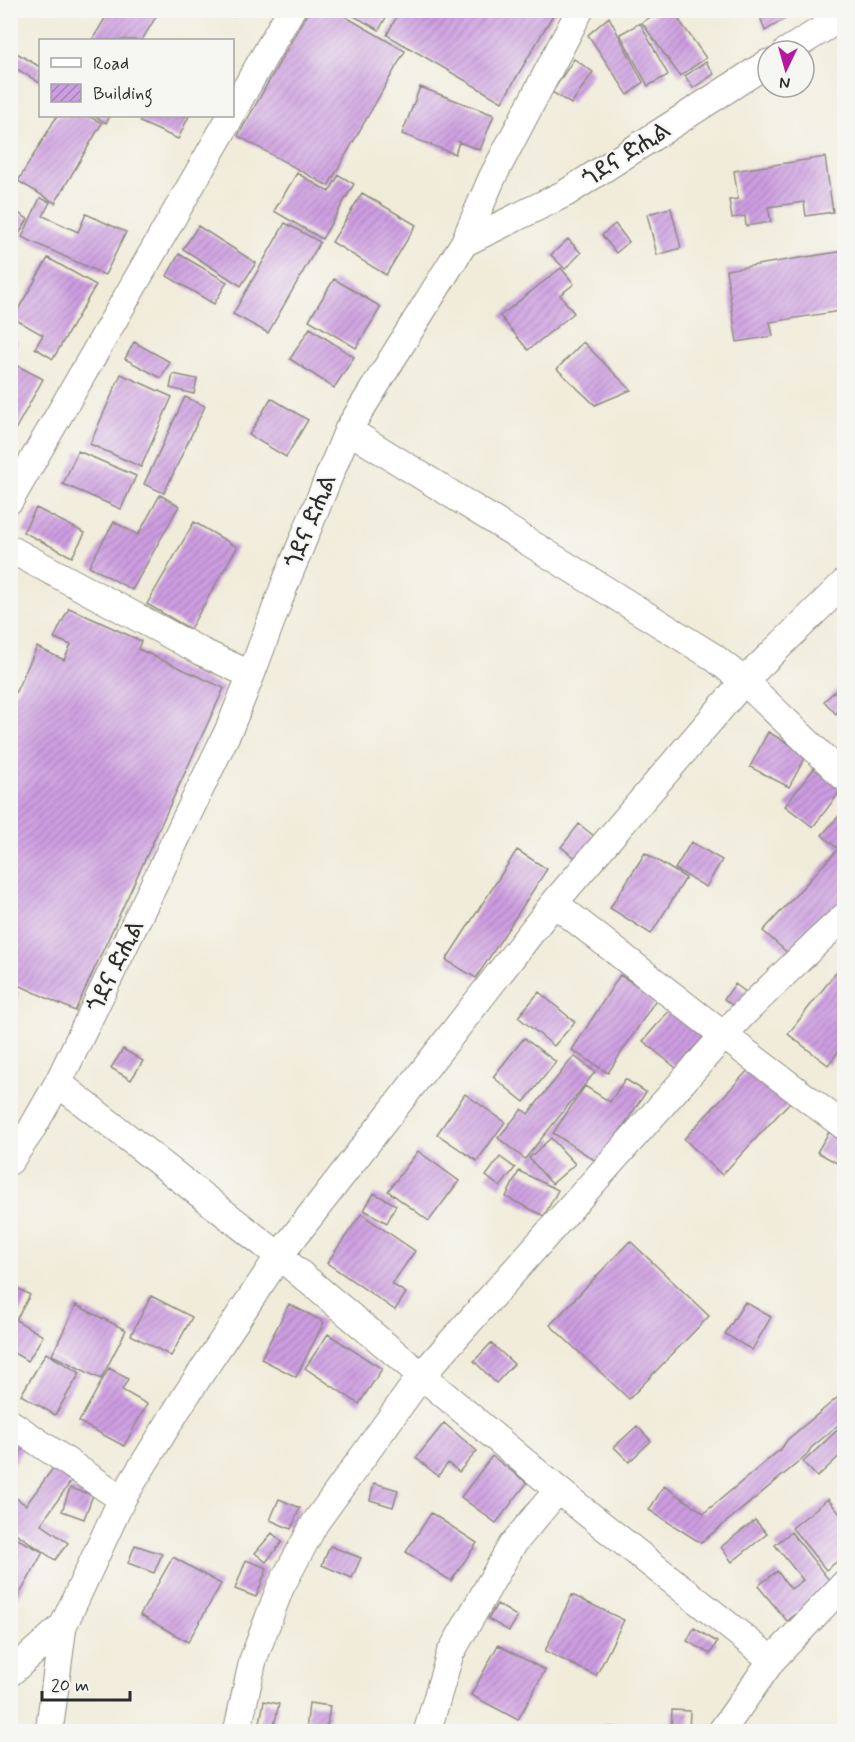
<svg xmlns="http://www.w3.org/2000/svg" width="855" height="1742" font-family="Mynerve,'Noto Sans Ethiopic',sans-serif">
	<defs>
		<pattern id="building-hatch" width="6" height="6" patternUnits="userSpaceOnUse" patternTransform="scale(1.5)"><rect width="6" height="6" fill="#cd9de1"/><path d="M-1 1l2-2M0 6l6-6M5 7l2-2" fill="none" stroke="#a780b7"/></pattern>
	</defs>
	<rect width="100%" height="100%" fill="#f6f6f2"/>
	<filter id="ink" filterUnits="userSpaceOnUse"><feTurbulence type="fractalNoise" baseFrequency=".0167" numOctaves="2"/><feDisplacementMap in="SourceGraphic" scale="12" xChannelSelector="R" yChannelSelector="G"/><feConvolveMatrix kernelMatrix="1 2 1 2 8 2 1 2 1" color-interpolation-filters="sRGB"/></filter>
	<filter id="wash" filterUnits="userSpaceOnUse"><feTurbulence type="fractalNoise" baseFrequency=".008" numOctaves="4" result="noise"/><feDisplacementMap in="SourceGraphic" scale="24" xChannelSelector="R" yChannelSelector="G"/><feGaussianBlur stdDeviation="1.35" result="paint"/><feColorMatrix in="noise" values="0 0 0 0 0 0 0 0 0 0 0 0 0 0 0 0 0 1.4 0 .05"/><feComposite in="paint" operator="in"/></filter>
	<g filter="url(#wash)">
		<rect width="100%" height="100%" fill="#f1ecda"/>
		<g id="blocks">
			<!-- building -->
			<path fill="url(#building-hatch)" d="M 110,10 L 160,10 L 142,40 L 92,40 Z
				M 217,10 L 236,10 L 233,17 Z
				M 309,10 L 334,10 L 405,51 L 328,186 L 238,136 Z
				M 343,10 L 390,10 L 379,30 Z
				M 400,10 L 556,10 L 502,102 L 387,35 Z
				M 660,10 L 672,10 L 706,58 L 680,76 L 642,23 Z
				M 758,10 L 800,10 L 765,31 Z
				M 609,17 L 643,82 L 628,95 L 588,35 Z
				M 640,23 L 668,75 L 648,86 L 620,34 Z
				M 10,49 L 40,67 L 40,83 L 10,65 Z
				M 574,59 L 593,72 L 571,104 L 552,92 Z
				M 706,62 L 714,74 L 693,88 L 685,76 Z
				M 420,87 L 494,115 L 480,150 L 459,142 L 455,154 L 402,134 Z
				M 57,116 L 88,116 L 102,123 L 55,203 L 18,181 Z
				M 94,116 L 110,116 L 106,123 Z
				M 142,116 L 189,116 L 178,139 L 140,122 Z
				M 825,157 L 833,212 L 806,216 L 804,202 L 768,207 L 771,222 L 746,226 L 745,216 L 732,218 L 729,200 L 738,199 L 734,171 Z
				M 297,173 L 329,192 L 339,175 L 354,184 L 322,239 L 274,211 Z
				M 362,193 L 416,225 L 386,275 L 332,242 Z
				M 40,198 L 50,202 L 43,216 L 78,232 L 86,214 L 126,232 L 105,275 L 22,237 Z
				M 10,208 L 28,219 L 19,234 L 10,229 Z
				M 671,208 L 681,248 L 657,255 L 647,214 Z
				M 285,223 L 320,242 L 268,333 L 233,314 Z
				M 615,224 L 629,242 L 616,253 L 602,235 Z
				M 198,226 L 256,263 L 241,286 L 183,249 Z
				M 568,239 L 581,253 L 565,269 L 551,255 Z
				M 844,251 L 844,318 L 842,319 L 840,311 L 770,322 L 773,336 L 737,342 L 726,270 Z
				M 179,254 L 227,282 L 214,304 L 167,276 Z
				M 48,258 L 96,285 L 53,359 L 35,348 L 43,335 L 13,318 Z
				M 561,268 L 574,284 L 560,295 L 574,313 L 528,350 L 500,316 Z
				M 334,279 L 381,307 L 356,348 L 309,320 Z
				M 310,328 L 354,357 L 334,388 L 290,359 Z
				M 10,339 L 17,340 L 14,365 L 10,364 Z
				M 134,342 L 170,362 L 161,378 L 125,359 Z
				M 583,342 L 631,390 L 595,405 L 557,369 Z
				M 16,365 L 43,379 L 10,439 L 10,375 Z
				M 121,374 L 172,397 L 141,467 L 90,444 Z
				M 173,374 L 197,379 L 194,394 L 170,388 Z
				M 185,397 L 205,406 L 164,493 L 144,484 Z
				M 271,398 L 308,420 L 286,457 L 249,435 Z
				M 78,451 L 136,476 L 121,509 L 63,484 Z
				M 160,495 L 179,506 L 132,590 L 89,566 L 114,522 L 138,535 Z
				M 36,508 L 85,533 L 72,557 L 23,532 Z
				M 194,522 L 237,547 L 190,629 L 147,604 Z
				M 69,608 L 141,641 L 138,649 L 224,688 L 75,1011 L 10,981 L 10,704 L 37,647 L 64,660 L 71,645 L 54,638 Z
				M 842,685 L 844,687 L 844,706 L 836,714 L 824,701 Z
				M 768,732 L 807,754 L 789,787 L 750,767 Z
				M 815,767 L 843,788 L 813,827 L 785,806 Z
				M 844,810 L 844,913 L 799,963 L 763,931 L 838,849 L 822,835 Z
				M 579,824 L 599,840 L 581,862 L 561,847 Z
				M 691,842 L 722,860 L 706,887 L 675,869 Z
				M 517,850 L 547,869 L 476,978 L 446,960 Z
				M 645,853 L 686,878 L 651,934 L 610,908 Z
				M 838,970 L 844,974 L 844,1044 L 828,1065 L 788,1034 Z
				M 620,975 L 657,998 L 608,1073 L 572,1050 Z
				M 735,984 L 754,998 L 743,1013 L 724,999 Z
				M 10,990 L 19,993 L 10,1013 Z
				M 539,992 L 575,1022 L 554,1046 L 518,1017 Z
				M 673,1006 L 717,1041 L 687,1077 L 643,1041 Z
				M 524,1038 L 556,1062 L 524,1102 L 493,1077 Z
				M 123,1049 L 143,1061 L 131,1080 L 111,1068 Z
				M 574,1056 L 595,1072 L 525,1159 L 498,1138 L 522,1109 L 528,1114 Z
				M 752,1066 L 790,1102 L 722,1175 L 684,1139 Z
				M 625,1079 L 646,1092 L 599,1163 L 553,1133 L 585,1086 L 610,1102 Z
				M 465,1094 L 505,1122 L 477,1161 L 437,1134 Z
				M 829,1132 L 844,1140 L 844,1167 L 817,1152 Z
				M 551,1138 L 575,1164 L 552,1184 L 529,1158 Z
				M 418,1151 L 459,1181 L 429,1221 L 388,1191 Z
				M 500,1157 L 515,1168 L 500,1187 L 486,1176 Z
				M 519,1171 L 558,1190 L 544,1216 L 506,1197 Z
				M 374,1193 L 396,1205 L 387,1223 L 364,1210 Z
				M 361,1214 L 415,1251 L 392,1284 L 406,1293 L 395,1310 L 327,1263 Z
				M 630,1241 L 709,1316 L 629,1399 L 550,1325 Z
				M 10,1284 L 30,1295 L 16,1320 L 43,1336 L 28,1361 L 10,1351 Z
				M 151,1296 L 192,1317 L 171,1356 L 131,1335 Z
				M 745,1302 L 771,1317 L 752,1350 L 725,1334 Z
				M 289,1304 L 324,1322 L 296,1377 L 261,1359 Z
				M 76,1305 L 126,1330 L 101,1379 L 52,1355 Z
				M 328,1334 L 382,1369 L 359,1404 L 305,1368 Z
				M 491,1343 L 514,1364 L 496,1383 L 474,1361 Z
				M 46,1353 L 80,1373 L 55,1415 L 21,1395 Z
				M 109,1368 L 128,1379 L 122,1390 L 147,1404 L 124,1446 L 79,1422 Z
				M 844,1392 L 844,1420 L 811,1448 L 806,1456 L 701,1543 L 649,1510 L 664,1486 L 704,1513 L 782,1448 L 787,1440 Z
				M 444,1423 L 477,1451 L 459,1472 L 448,1463 L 438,1476 L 416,1458 Z
				M 844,1424 L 844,1452 L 817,1477 L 803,1462 Z
				M 637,1426 L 651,1441 L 629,1462 L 614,1447 Z
				M 10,1437 L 25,1445 L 10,1471 Z
				M 492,1456 L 527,1483 L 496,1523 L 461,1497 Z
				M 56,1464 L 74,1477 L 41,1524 L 68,1543 L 55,1560 L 10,1529 L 10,1494 L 26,1505 Z
				M 374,1483 L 398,1490 L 393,1507 L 370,1500 Z
				M 70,1488 L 93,1495 L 84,1519 L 62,1511 Z
				M 279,1499 L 300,1508 L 291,1529 L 270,1520 Z
				M 828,1499 L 844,1519 L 844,1556 L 826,1570 L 792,1528 Z
				M 431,1513 L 477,1543 L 451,1581 L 406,1552 Z
				M 755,1520 L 767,1534 L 732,1562 L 721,1547 Z
				M 791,1532 L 833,1585 L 787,1621 L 758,1586 L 777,1571 L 791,1589 L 803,1580 L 775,1545 Z
				M 272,1533 L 282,1542 L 266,1562 L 255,1553 Z
				M 10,1535 L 43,1552 L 10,1612 Z
				M 135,1545 L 162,1554 L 154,1573 L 128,1563 Z
				M 330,1546 L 361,1558 L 352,1578 L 322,1565 Z
				M 173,1557 L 221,1584 L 188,1642 L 140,1615 Z
				M 246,1560 L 267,1568 L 256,1597 L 235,1589 Z
				M 572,1595 L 624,1620 L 596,1676 L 545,1651 Z
				M 497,1604 L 518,1617 L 509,1631 L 488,1619 Z
				M 694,1628 L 717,1642 L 710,1654 L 687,1641 Z
				M 498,1645 L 545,1670 L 518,1720 L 471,1695 Z
				M 264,1701 L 279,1704 L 274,1726 L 260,1723 Z
				M 309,1703 L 330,1706 L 326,1732 L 306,1732 Z
				M 672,1710 L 690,1711 L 689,1732 L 671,1732 Z
				M 607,1727 L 665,1730 L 665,1732 L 606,1732 Z"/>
		</g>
	</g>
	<g filter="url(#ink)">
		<use href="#blocks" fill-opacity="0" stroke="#8e8c82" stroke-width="1.5"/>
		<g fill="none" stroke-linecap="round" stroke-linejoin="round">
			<defs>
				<path id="street" d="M 787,51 L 844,16
					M 232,112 L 291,10
					M 464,243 L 566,193 L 768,63
					M 348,430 L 712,656 L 744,681 L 844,777
					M 10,500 L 231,116
					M 10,549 L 202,652 L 251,675
					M 554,903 L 723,1035 L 844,1126
					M 58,1083 L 279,1256 L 558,1490 L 772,1660 L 721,1732
					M 10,1161 L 30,1132 L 58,1083 L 230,727 L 251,675 L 285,584 L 348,430 L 464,243 L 492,178 L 580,10
					M 10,1423 L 122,1499
					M 772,1660 L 844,1584
					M 10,1673 L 63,1626
					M 49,1732 L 63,1626 L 122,1499 L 185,1397 L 279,1256 L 554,903 L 744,681 L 844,583
					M 237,1732 L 253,1660 L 280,1588 L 315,1523 L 421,1376 L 741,1016 L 817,942 L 844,917
					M 427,1732 L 450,1654 L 512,1545 L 558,1490"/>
			</defs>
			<!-- street casing -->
			<use href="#street" stroke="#8e8c82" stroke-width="29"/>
			<!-- street -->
			<use href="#street" stroke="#fff" stroke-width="27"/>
		</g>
	</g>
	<g text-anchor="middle" stroke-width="4.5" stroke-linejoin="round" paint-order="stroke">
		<!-- street labels -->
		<g font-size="24" fill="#2b2b2b" stroke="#f6f6f2">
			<text transform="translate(626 154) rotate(-33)" y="8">ጎደና ድሒል</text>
			<text transform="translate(310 521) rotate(-68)" y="8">ጎደና ድሒል</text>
			<text transform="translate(115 966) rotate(-64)" y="8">ጎደና ድሒል</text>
		</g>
	</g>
	<!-- margin -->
	<rect width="855" height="1742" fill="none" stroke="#f6f6f2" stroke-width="36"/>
	<!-- legend -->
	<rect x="39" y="39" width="195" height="78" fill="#f6f6f2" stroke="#a5a5a2" stroke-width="1.5"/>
	<rect x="51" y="58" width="30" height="9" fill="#ffffff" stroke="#a5a5a2" stroke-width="1.5"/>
	<text x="93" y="69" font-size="18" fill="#2b2b2b">Road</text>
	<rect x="51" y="84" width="30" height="18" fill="url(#building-hatch)" stroke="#a5a5a2" stroke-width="1.5"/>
	<text x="93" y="99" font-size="18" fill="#2b2b2b">Building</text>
	<!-- north arrow -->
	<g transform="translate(786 69) rotate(185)"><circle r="28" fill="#f6f6f2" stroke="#a5a5a2" stroke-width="1.5"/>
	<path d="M0-4.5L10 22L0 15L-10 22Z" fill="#b5179e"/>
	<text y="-9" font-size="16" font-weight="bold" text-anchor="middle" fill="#2b2b2b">N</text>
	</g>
	<!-- scale -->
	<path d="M42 1691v9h88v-9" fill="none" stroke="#2b2b2b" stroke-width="3"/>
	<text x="51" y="1691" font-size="18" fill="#2b2b2b" stroke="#f6f6f2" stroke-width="4.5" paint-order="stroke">20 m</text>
</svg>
